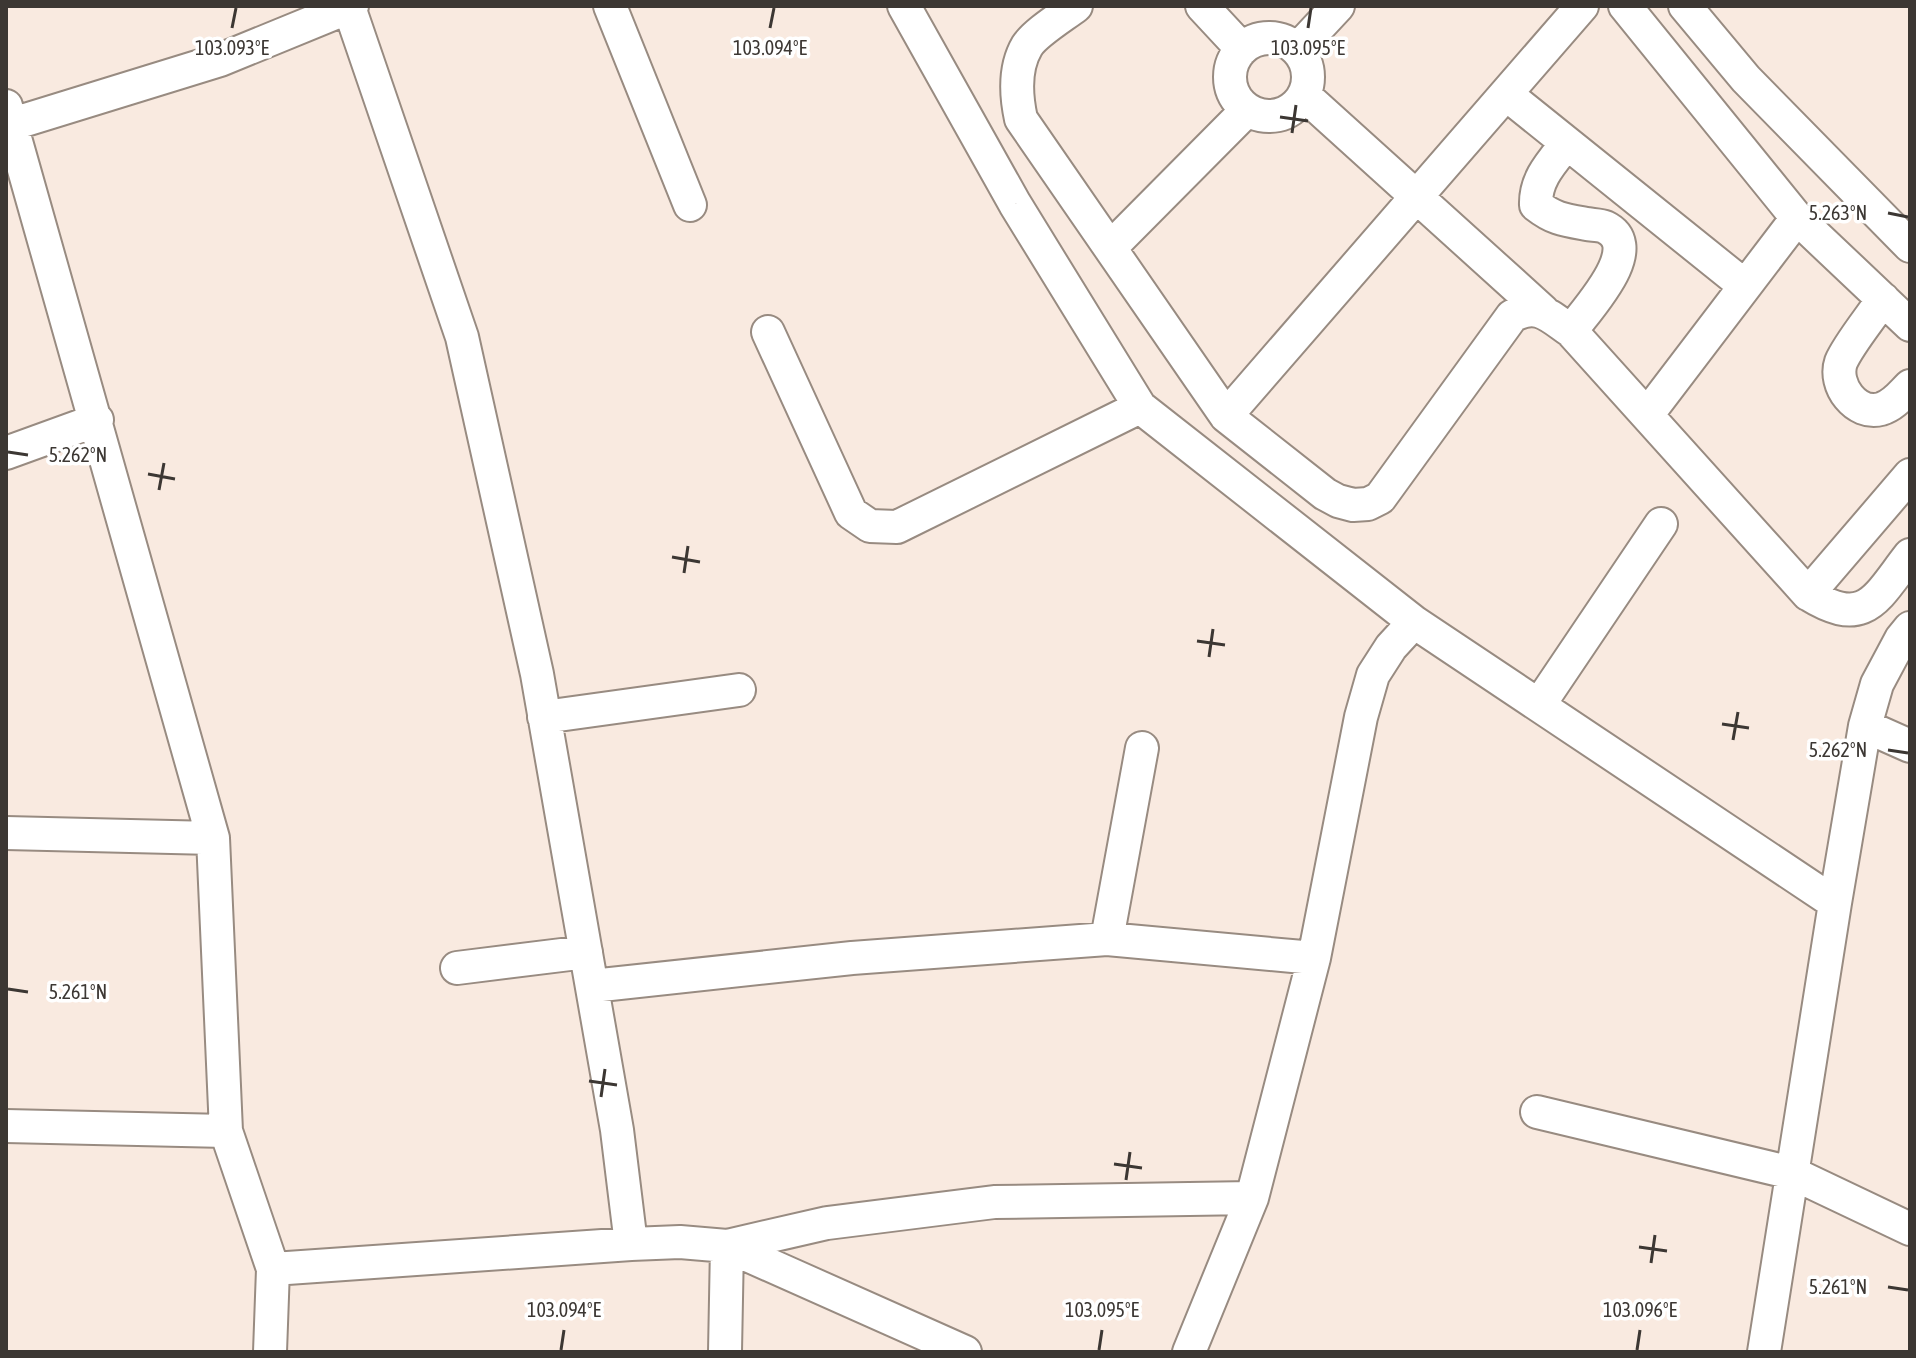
<svg xmlns="http://www.w3.org/2000/svg" width="1916" height="1358" font-family="'Asap Condensed',sans-serif">
	<rect width="100%" height="100%" fill="#f9eae0"/>
	<g fill="none" stroke-linecap="round" stroke-linejoin="round">
		<defs>
			<path id="minor" d="M 610,6 L 690,205
				M 904,6 L 1015,204 L 1140,407 L 1414,622 L 1835,903
				M 1076,6 C 1063,16 1035,33 1027,46 C 1014,68 1016,96 1021,119 L 1226,416 L 1325,494 L 1338,501 L 1353,505 L 1368,504 L 1380,498 L 1512,316 C 1538,302 1549,316 1571,331 L 1808,594 C 1866,630 1876,598 1910,555
				M 1202,6 L 1242,49
				M 1625,6 L 1797,218 L 1910,325
				M 1685,6 L 1746,79 L 1910,246
				M 349,7 L 462,337 L 537,674 L 617,1130 L 631,1244
				M1230 77a39 39 0 1 1 78 0a39 39 0 1 1-78 0Z
				M 1297,50 L 1338,6
				M 1506,94 L 1745,286
				M 1304,95 L 1543,311
				M 6,106 L 213,838 L 226,1131 L 273,1269 L 270,1352
				M 6,126 L 220,60 L 352,6
				M 1567,143 C 1552,162 1535,179 1536,205 C 1554,219 1564,220 1587,224 C 1592,225 1600,225 1605,227 C 1647,247 1586,310 1571,331
				M 1110,248 L 1247,110
				M 1883,299 C 1872,316 1848,345 1841,362 C 1833,385 1856,416 1881,409 C 1894,405 1901,395 1910,386
				M 768,332 L 851,513 L 870,526 L 897,527 L 1140,407
				M 1647,415 L 1797,218
				M 1226,416 L 1582,6
				M 6,453 L 97,420
				M 1808,594 L 1910,475
				M 1539,705 L 1661,524
				M 544,717 L 739,690
				M 1865,726 L 1910,746
				M 6,833 L 213,838
				M 1107,939 L 1142,748
				M 457,968 L 586,952
				M 592,986 L 852,958 L 1107,939 L 1314,958
				M 1537,1112 L 1792,1173 L 1910,1229
				M 6,1126 L 226,1131
				M 273,1269 L 631,1244 L 680,1242 L 727,1246 L 827,1223 L 994,1202 L 1252,1198
				M 725,1352 L 727,1246 L 965,1352
				M 1189,1352 L 1252,1198 L 1314,958 L 1361,717 L 1373,675 L 1391,647 L 1414,622
				M 1764,1352 L 1835,903 L 1865,726 L 1877,684 L 1901,639 L 1910,628"/>
		</defs>
		<!-- minor casing -->
		<use href="#minor" stroke="#988b81" stroke-width="36"/>
		<!-- minor -->
		<use href="#minor" stroke="#fff" stroke-width="32"/>
	</g>
	<!-- ticks -->
	<path fill="none" stroke="#3c3733" stroke-width="3" d="M 232,28 L 236,8M 770,28 L 774,8M 1308,28 L 1311,8M 1280,117 L 1308,121M 1292,133 L 1296,105M 1888,213 L 1908,217M 8,452 L 28,455M 148,474 L 175,479M 159,490 L 164,463M 672,557 L 700,562M 684,573 L 688,546M 1197,641 L 1225,645M 1209,657 L 1213,629M 1722,724 L 1749,728M 1733,740 L 1738,712M 1888,750 L 1908,753M 8,989 L 28,992M 589,1081 L 617,1085M 601,1097 L 605,1069M 1114,1164 L 1142,1168M 1126,1180 L 1130,1152M 1639,1247 L 1667,1251M 1651,1263 L 1655,1235M 1888,1287 L 1908,1290M 561,1350 L 564,1330M 1099,1350 L 1102,1330M 1637,1350 L 1640,1330"/>
	<g font-size="20" text-anchor="middle" fill="#3c3733" stroke="#fff" stroke-width="7" stroke-linejoin="round" paint-order="stroke">
		<text x="232" y="55">103.093°E</text>
		<text x="770" y="55">103.094°E</text>
		<text x="1308" y="55">103.095°E</text>
		<text x="1838" y="220">5.263°N</text>
		<text x="78" y="462">5.262°N</text>
		<text x="1838" y="757">5.262°N</text>
		<text x="78" y="999">5.261°N</text>
		<text x="1838" y="1294">5.261°N</text>
		<text x="564" y="1317">103.094°E</text>
		<text x="1102" y="1317">103.095°E</text>
		<text x="1640" y="1317">103.096°E</text>
	</g>
	<!-- border -->
	<rect width="1916" height="1358" fill="none" stroke="#3c3733" stroke-width="16"/>
</svg>
